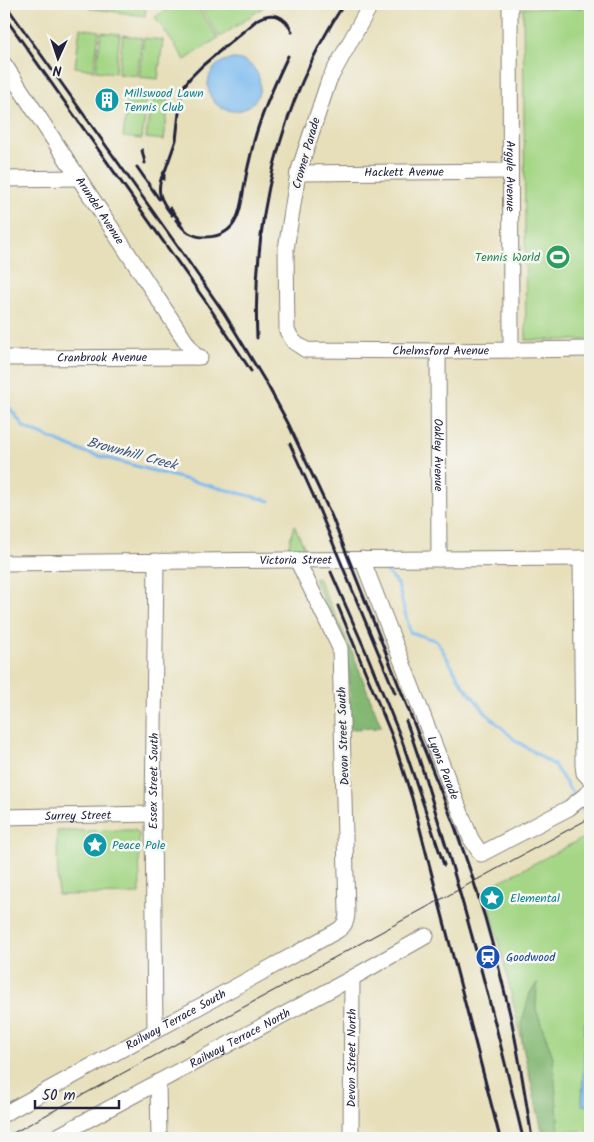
<svg xmlns="http://www.w3.org/2000/svg" width="594" height="1142" font-family="Kalam,sans-serif">
	<rect width="100%" height="100%" fill="#f6f6f2"/>
	<filter id="ink" filterUnits="userSpaceOnUse"><feTurbulence type="fractalNoise" baseFrequency=".02" numOctaves="2"/><feDisplacementMap in="SourceGraphic" scale="10" xChannelSelector="R" yChannelSelector="G"/><feConvolveMatrix kernelMatrix="1 2 1 2 8 2 1 2 1" color-interpolation-filters="sRGB"/></filter>
	<filter id="wash" filterUnits="userSpaceOnUse"><feTurbulence type="fractalNoise" baseFrequency=".0096" numOctaves="4" result="noise"/><feDisplacementMap in="SourceGraphic" scale="20" xChannelSelector="R" yChannelSelector="G"/><feGaussianBlur stdDeviation="1.12" result="paint"/><feColorMatrix in="noise" values="0 0 0 0 0 0 0 0 0 0 0 0 0 0 0 0 0 1.4 0 .05"/><feComposite in="paint" operator="in"/></filter>
	<g filter="url(#wash)">
		<rect width="100%" height="100%" fill="#e7dfba"/>
		<!-- green -->
		<path fill="#a4d685" stroke="#637c60" d="M 89,4 L 146,4 L 145,16 L 89,8 Z
			M 176,4 L 195,4 L 218,38 L 185,60 L 155,17 Z
			M 198,4 L 262,4 L 264,7 L 220,37 Z
			M 523,8 L 590,8 L 590,340 L 526,340 Z
			M 80,28 L 99,31 L 94,70 L 75,67 Z
			M 101,32 L 120,34 L 115,73 L 96,71 Z
			M 123,35 L 142,38 L 137,76 L 118,74 Z
			M 144,38 L 163,40 L 158,79 L 139,77 Z
			M 128,98 L 147,101 L 142,139 L 123,137 Z
			M 151,99 L 169,101 L 164,140 L 146,138 Z
			M 294,525 L 305,549 L 288,548 Z
			M 318,578 L 351,649 L 347,648 L 314,579 Z
			M 135,830 L 139,834 L 140,894 L 58,895 L 57,831 Z
			M 590,832 L 590,1131 L 542,1130 L 506,971 L 485,889 L 587,836 Z"/>
		<!-- forest -->
		<path fill="#83b772" stroke="#526c56" d="M 347,648 L 351,649 L 381,726 L 376,728 L 350,729 L 349,668 L 347,667 Z
			M 537,983 L 536,1009 L 553,1057 L 559,1131 L 542,1130 L 522,1043 L 522,1022 L 530,993 Z"/>
		<!-- water -->
		<path fill="#7abaef" stroke="#4e6e95" d="M208 85a26 26 0 1 1 52 0a26 26 0 1 1-52 0Z
			M 585,1022 L 590,1022 L 590,1106 L 582,1105 Z"/>
		<g fill="none" stroke-linecap="round" stroke-linejoin="round">
			<!-- stream -->
			<path stroke="#7abaef" stroke-width="3" d="M 4,400 L 24,427 L 81,451 L 161,473 L 270,501
				M 385,569 L 398,585 L 410,632 L 437,641 L 463,685 L 486,713 L 515,740 L 554,765 L 575,797
				M 580,805 L 590,824"/>
		</g>
	</g>
	<g filter="url(#ink)">
		<g fill="none" stroke-linecap="round" stroke-linejoin="round">
			<defs>
				<g id="minor">
					<path id="s1" d="M 371,4 L 329,80 L 298,173 L 286,249 L 287,331 L 294,342 L 306,350 L 438,351 L 590,349"/>
					<path id="s2" d="M 510,4 L 511,350"/>
					<path id="s3" d="M 4,64 L 196,357"/>
					<path id="s4" d="M 298,173 L 510,171"/>
					<path d="M 4,179 L 79,178"/>
					<path id="s5" d="M 438,351 L 439,559"/>
					<path id="s6" d="M 4,358 L 200,357"/>
					<path d="M 581,558 L 583,765 L 584,773 L 590,779"/>
					<path id="s7" d="M 362,559 L 471,839 L 481,854 L 569,808 L 589,792 L 590,789"/>
					<path id="s8" d="M 4,563 L 285,560 L 590,558"/>
					<path id="s9" d="M 4,817 L 153,814"/>
					<path id="s10" d="M 155,1031 L 153,814 L 156,561"/>
					<path d="M 158,1082 L 159,1138"/>
					<path id="s11" d="M 4,1114 L 335,932 C 344,927 347,922 347,912 L 340,648 L 297,560"/>
					<path id="s12" d="M 54,1138 L 352,978 L 426,936"/>
					<path id="s13" d="M 351,1138 L 352,978"/>
				</g>
			</defs>
			<!-- minor casing -->
			<use href="#minor" stroke="#84807a" stroke-width="17"/>
			<!-- minor -->
			<use href="#minor" stroke="#fff" stroke-width="15"/>
			<!-- tram -->
			<path stroke="#22223b" stroke-width="1" d="M 4,1138 L 590,818"/>
			<!-- rail -->
			<path stroke="#22223b" stroke-width="3" d="M 5,4 L 186,258 L 224,313 L 268,386 L 288,423 L 332,517 L 455,827 C 477,887 495,948 509,1010 C 519,1052 525,1096 532,1138
				M 4,16 L 206,302 L 251,371
				M 142,150 L 145,163
				M 137,167 L 159,199
				M 164,172 C 155,190 160,200 172,215
				M 164,179 L 164,174 L 176,140 L 181,95 L 184,86 L 190,78 L 202,66 L 258,19 C 273,11 286,16 292,32
				M 170,208 L 181,223
				M 176,220 C 180,225 184,230 189,233 C 202,240 222,238 232,226 C 241,215 242,196 245,182 C 247,169 251,155 254,141 C 262,112 275,83 288,56
				M 257,338 C 252,221 279,103 344,4
				M 290,444 L 313,495 L 395,693
				M 331,572 L 366,652 L 401,738 L 444,865
				M 338,606 L 392,736 L 412,798 L 500,1138
				M 406,721 C 420,758 430,795 442,833 C 473,934 499,1035 523,1138"/>
		</g>
	</g>
	<!-- icons -->
	<defs>
		<symbol id="building-disc" viewBox="-11 -11 22 22"><circle r="9.5" fill="#0f9aa8" stroke="#f6f6f2"/><path d="M-4-6H4V6H1V3H-1V6H-4ZM-2.5-4.3h1.7v1.8h-1.7ZM.8-4.3h1.7v1.8H.8ZM-2.5-1h1.7V.8h-1.7ZM.8-1h1.7V.8H.8Z" fill="#fff"/></symbol>
		<symbol id="stadium-disc" viewBox="-11 -11 22 22"><circle r="9.5" fill="#2e9e5b" stroke="#f6f6f2"/><path d="M0-5a6.5 5 0 1 0 0 10a6.5 5 0 1 0 0-10ZM-3.5-1.8h7v3.6h-7Z" fill="#fff"/></symbol>
		<symbol id="sight-disc" viewBox="-11 -11 22 22"><circle r="9.5" fill="#0f9aa8" stroke="#f6f6f2"/><path d="M0-6L1.8-2.2L6-1.7L2.9 1.2L3.7 5.4L0 3.3L-3.7 5.4L-2.9 1.2L-6-1.7L-1.8-2.2Z" fill="#fff"/></symbol>
		<symbol id="station-disc" viewBox="-11 -11 22 22"><circle r="9.5" fill="#1a4fb4" stroke="#f6f6f2"/><path d="M-3-6H3Q5-6 5-4V2Q5 4 3 4L4.5 6H3L1.5 4h-3L-3 6H-4.5L-3 4Q-5 4-5 2V-4Q-5-6-3-6ZM-3.5-4v3h7v-3ZM-3.5 1v1.5H-2V1ZM2 1v1.5H3.5V1Z" fill="#fff"/></symbol>
	</defs>
	<g fill-rule="evenodd">
		<use href="#building-disc" x="93" y="86" width="28" height="28"/>
		<use href="#stadium-disc" x="544" y="243" width="28" height="28"/>
		<use href="#sight-disc" x="81" y="831" width="28" height="28"/>
		<use href="#sight-disc" x="478" y="884" width="28" height="28"/>
		<use href="#station-disc" x="474" y="943" width="28" height="28"/>
	</g>
	<g text-anchor="middle" stroke-width="5" stroke-linejoin="round" paint-order="stroke">
		<!-- culture labels -->
		<g font-size="12" fill="#0d838f" stroke="#f6f6f2" text-anchor="start">
			<text x="124" y="97">Millswood Lawn<tspan x="124" dy="14">Tennis Club</tspan></text>
			<text x="112" y="849">Peace Pole</text>
			<text x="510" y="902">Elemental</text>
		</g>
		<!-- street labels -->
		<g font-size="12" fill="#22223b" stroke="#f6f6f2">
			<text transform="translate(306 153) rotate(-74)" y="4">Cromer Parade</text>
			<text dy="4" stroke="none"><textPath href="#s4" startOffset="106">Hackett Avenue</textPath></text>
			<text dy="4" stroke="none"><textPath href="#s2" startOffset="172">Argyle Avenue</textPath></text>
			<text dy="4" stroke="none"><textPath href="#s3" startOffset="175">Arundel Avenue</textPath></text>
			<text dy="4" stroke="none"><textPath href="#s1" startOffset="506">Chelmsford Avenue</textPath></text>
			<text dy="4" stroke="none"><textPath href="#s6" startOffset="98">Cranbrook Avenue</textPath></text>
			<text dy="4" stroke="none"><textPath href="#s5" startOffset="104">Oakley Avenue</textPath></text>
			<text dy="4" stroke="none"><textPath href="#s8" startOffset="292">Victoria Street</textPath></text>
			<text transform="translate(343 736) rotate(-92)" y="4">Devon Street South</text>
			<text dy="4" stroke="none"><textPath href="#s7" startOffset="224">Lyons Parade</textPath></text>
			<text dy="4" stroke="none"><textPath href="#s10" startOffset="250">Essex Street South</textPath></text>
			<text dy="4" stroke="none"><textPath href="#s9" startOffset="74">Surrey Street</textPath></text>
			<text dy="4" stroke="none"><textPath href="#s11" startOffset="196">Railway Terrace South</textPath></text>
			<text dy="4" stroke="none"><textPath href="#s12" startOffset="211">Railway Terrace North</textPath></text>
			<text dy="4" stroke="none"><textPath href="#s13" startOffset="80">Devon Street North</textPath></text>
		</g>
		<!-- leisure labels -->
		<g font-size="12" fill="#27864d" stroke="#f6f6f2" text-anchor="end">
			<text x="540" y="261">Tennis World</text>
		</g>
		<!-- transit labels -->
		<g font-size="12" fill="#164399" stroke="#f6f6f2" text-anchor="start">
			<text x="506" y="961">Goodwood</text>
		</g>
		<!-- water labels -->
		<g font-size="14" font-style="italic" fill="#41577a" stroke="#f6f6f2">
			<text transform="translate(132 453) rotate(15)" y="5">Brownhill Creek</text>
		</g>
	</g>
	<!-- margin -->
	<rect width="594" height="1142" fill="none" stroke="#f6f6f2" stroke-width="20"/>
	<!-- north arrow -->
	<g transform="translate(58 58) rotate(183)" stroke="#f6f6f2" stroke-width="4" paint-order="stroke">
	<path d="M0-4L9 19L0 12L-9 19Z" fill="#22223b"/>
	<text y="-8" font-size="14" font-weight="bold" text-anchor="middle" fill="#22223b">N</text>
	</g>
	<!-- scale -->
	<path d="M35 1100v8h84v-8" fill="none" stroke="#22223b" stroke-width="2.5"/>
	<text x="42" y="1100" font-size="15" fill="#22223b" stroke="#f6f6f2" stroke-width="4" paint-order="stroke">50 m</text>
</svg>
